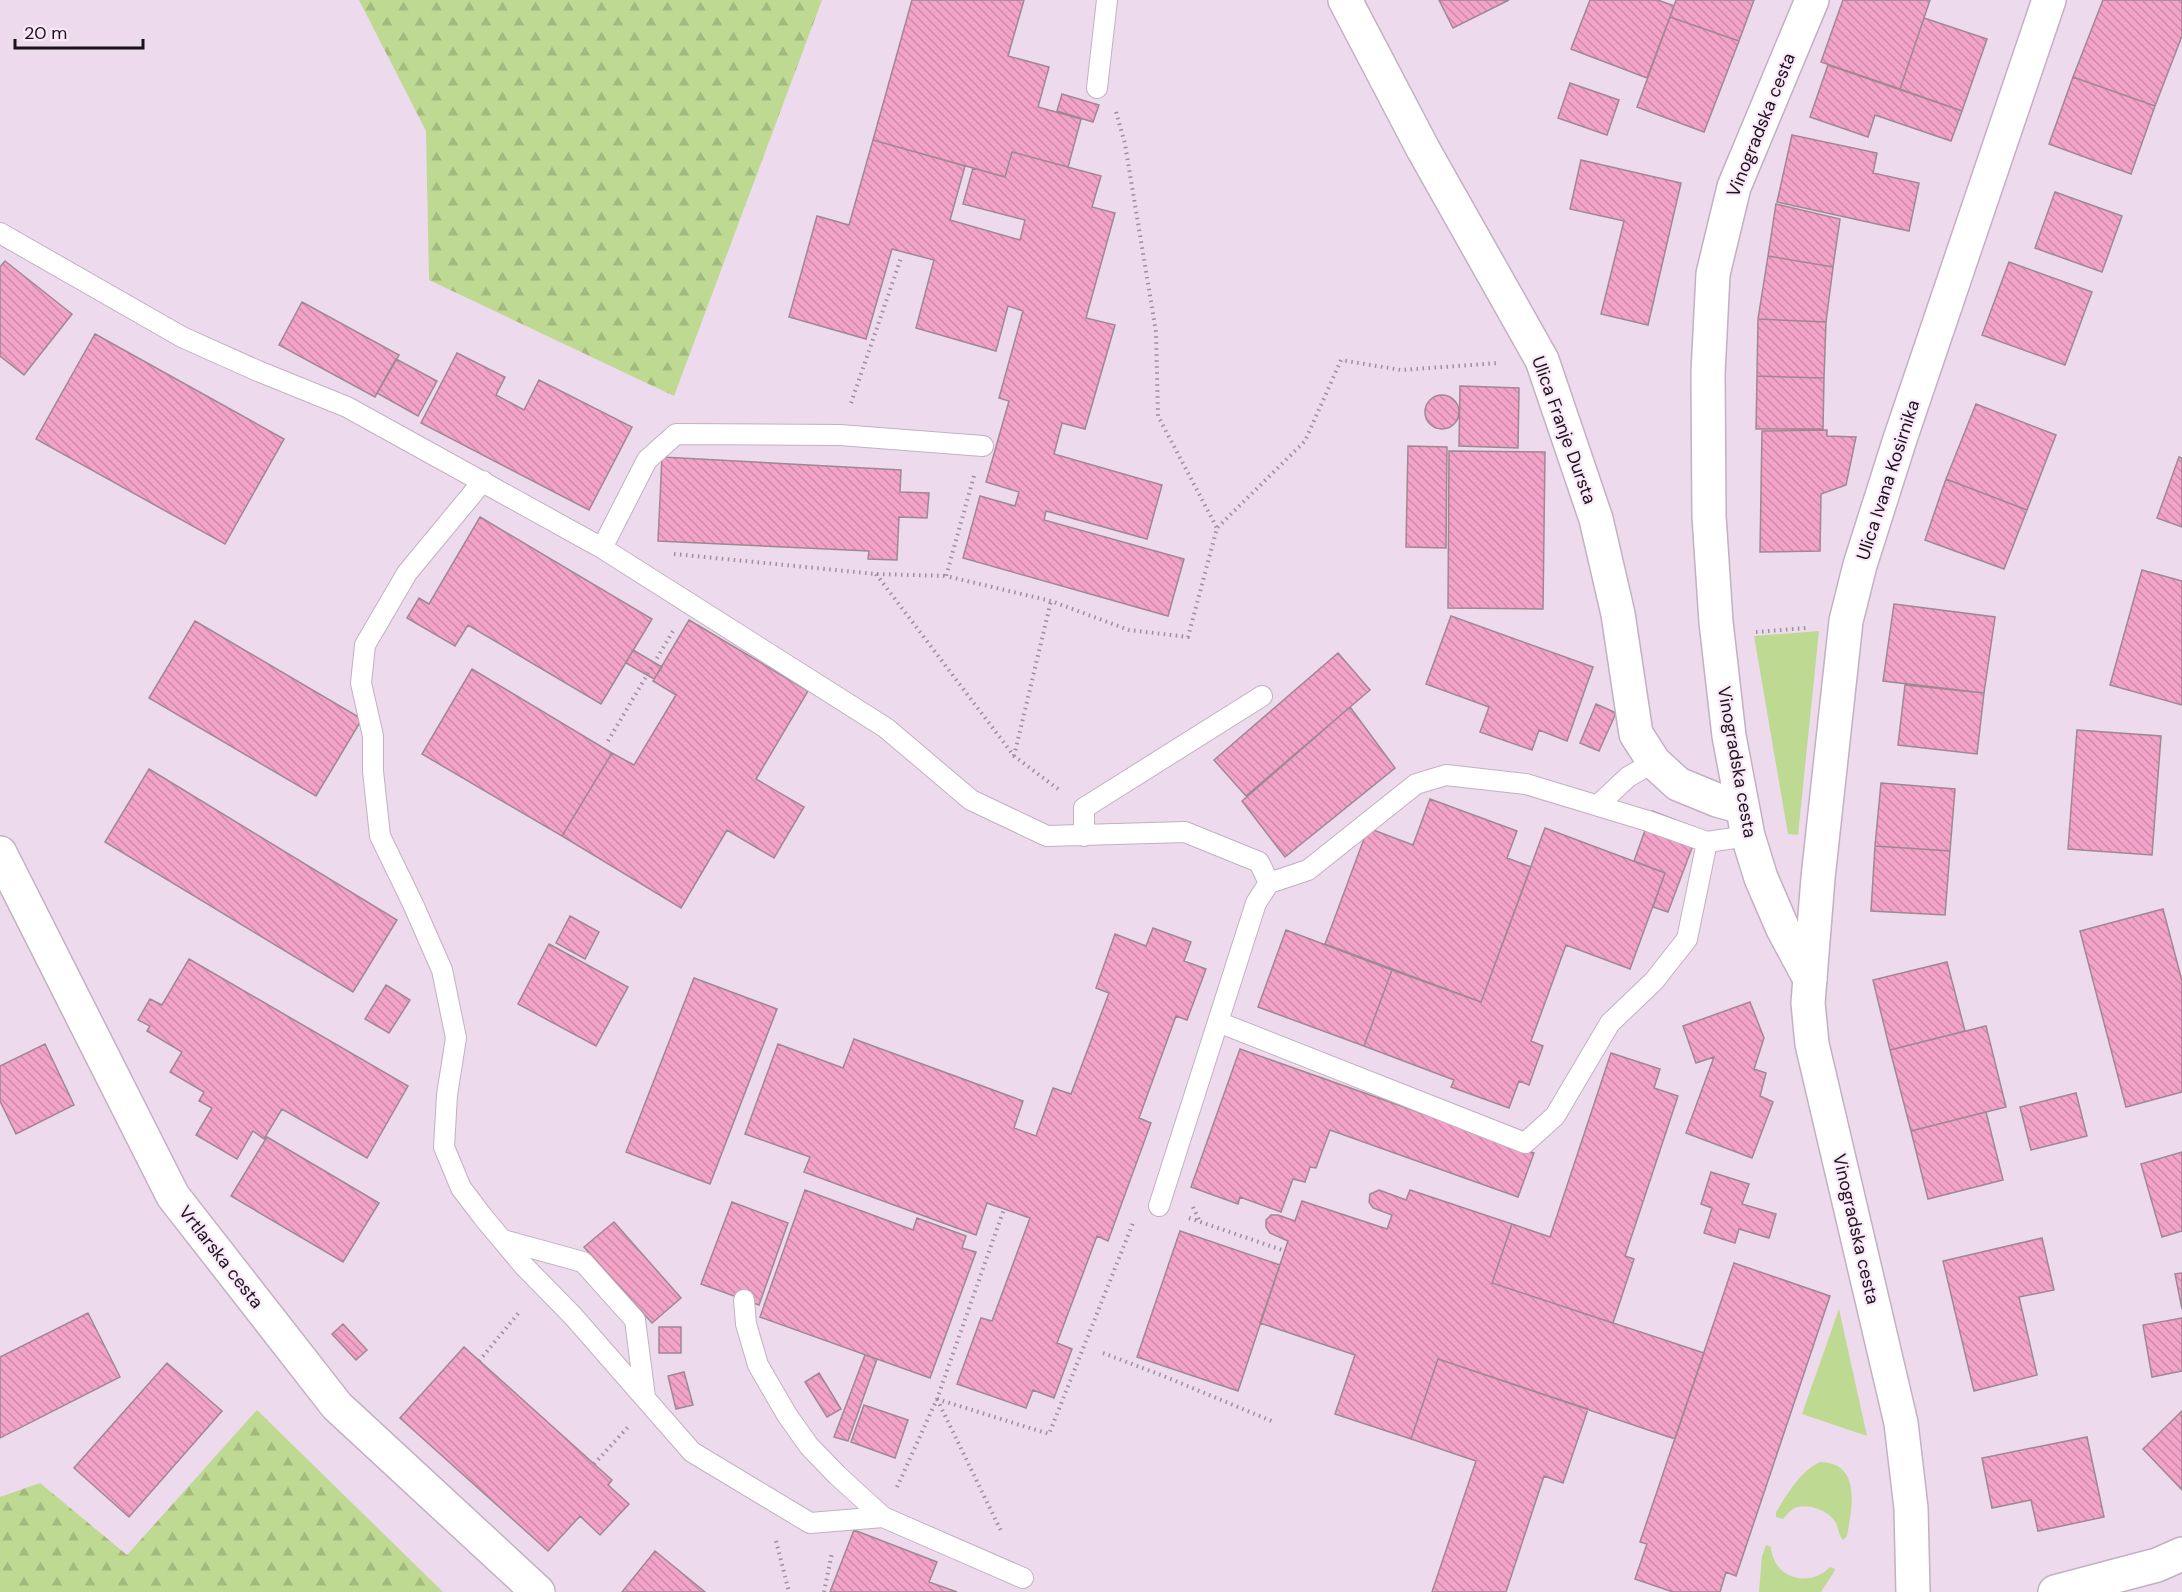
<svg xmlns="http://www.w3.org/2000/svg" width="2182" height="1592" font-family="'DM Sans',sans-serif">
	<defs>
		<pattern id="forest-firs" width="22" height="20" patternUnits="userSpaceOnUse" patternTransform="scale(1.5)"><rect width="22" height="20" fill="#bed992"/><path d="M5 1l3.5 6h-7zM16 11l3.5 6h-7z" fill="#a3b97d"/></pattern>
		<pattern id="building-back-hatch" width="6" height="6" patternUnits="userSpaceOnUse" patternTransform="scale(1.5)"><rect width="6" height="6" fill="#f3a3c8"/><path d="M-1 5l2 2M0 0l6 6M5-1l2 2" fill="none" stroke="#d08bab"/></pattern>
	</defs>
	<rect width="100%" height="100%" fill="#eddaed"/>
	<!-- grass -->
	<path fill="#bed992" d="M 1819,631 L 1798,835 L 1788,834 L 1754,636 Z
		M 1839,1309 L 1867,1436 L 1802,1414 Z
		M 1820,1462 C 1862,1463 1852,1508 1847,1536 L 1843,1540 C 1838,1535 1839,1525 1833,1519 C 1825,1509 1805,1502 1793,1509 C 1789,1511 1786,1516 1783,1519 L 1776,1517 L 1776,1512 C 1787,1495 1800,1471 1820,1462 Z
		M 1766,1545 L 1771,1547 C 1773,1578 1809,1589 1830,1567 L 1835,1569 L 1834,1572 L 1821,1592 L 1759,1592 L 1762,1556 Z"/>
	<!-- forest -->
	<path fill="url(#forest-firs)" d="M 359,0 L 822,0 L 674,396 L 429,280 L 426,131 Z
		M 257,1410 L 443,1592 L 0,1592 L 0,1497 L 40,1483 L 127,1555 Z"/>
	<!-- building -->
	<path fill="url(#building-back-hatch)" stroke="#a08892" stroke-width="1.5" d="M 912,0 L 1024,0 L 1008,56 L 1049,67 L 1038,107 L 1081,119 L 1068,167 L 1012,152 L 1005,177 L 873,140 Z
		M 1439,0 L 1509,0 L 1453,28 Z
		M 1590,0 L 1658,0 L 1674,6 L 1647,78 L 1571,49 Z
		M 1676,0 L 1754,0 L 1739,41 L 1670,17 Z
		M 1843,0 L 1930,0 L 1900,89 L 1821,62 Z
		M 2103,0 L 2182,0 L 2182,36 L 2155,106 L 2073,77 Z
		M 1670,17 L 1739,41 L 1704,132 L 1637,107 Z
		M 1924,18 L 1987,39 L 1962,111 L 1900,89 Z
		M 1828,65 L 1962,111 L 1951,141 L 1875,115 L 1868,137 L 1810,117 Z
		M 2073,77 L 2155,106 L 2131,174 L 2049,144 Z
		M 1570,83 L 1619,100 L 1607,135 L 1558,118 Z
		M 1062,94 L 1099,105 L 1093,122 L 1057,111 Z
		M 1792,135 L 1877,153 L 1873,173 L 1919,183 L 1909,231 L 1777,202 Z
		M 873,140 L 965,166 L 950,220 L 1020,240 L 1025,220 L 963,204 L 973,168 L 1005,177 L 1012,152 L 1101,176 L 1092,207 L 1115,213 L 1086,318 L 1115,325 L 1085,429 L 1062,423 L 1054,454 L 1162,485 L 1147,539 L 1046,511 L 1044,520 L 1184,559 L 1168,616 L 963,558 L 980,496 L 1015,506 L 1019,492 L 986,482 L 1009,401 L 999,398 L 1023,311 L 1008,306 L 996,351 L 916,328 L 934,260 L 892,249 L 866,339 L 789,317 L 817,216 L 849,225 Z
		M 1581,160 L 1681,183 L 1648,325 L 1601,314 L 1624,221 L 1570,209 Z
		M 2055,192 L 2122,216 L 2102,272 L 2035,248 Z
		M 1776,204 L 1840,219 L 1833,267 L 1768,256 Z
		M 1768,256 L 1833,267 L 1826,322 L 1758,319 Z
		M 5,261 L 72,314 L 24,375 L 0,356 L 0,267 Z
		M 2009,262 L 2092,292 L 2065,365 L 1982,335 Z
		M 302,302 L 399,355 L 375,397 L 279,345 Z
		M 1758,319 L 1826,322 L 1824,378 L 1757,376 Z
		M 95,334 L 284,439 L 225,544 L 36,439 Z
		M 457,353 L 505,377 L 496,395 L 524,410 L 539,380 L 632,427 L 589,510 L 421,423 Z
		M 396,359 L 437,381 L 418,416 L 377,393 Z
		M 1757,376 L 1824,378 L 1823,429 L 1756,429 Z
		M 1460,386 L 1519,388 L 1518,448 L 1459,446 Z
		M1425 412a17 17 0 1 1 34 0a17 17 0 1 1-34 0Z
		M 1976,404 L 2056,435 L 2027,510 L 1946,479 Z
		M 1827,430 L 1827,436 L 1856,437 L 1846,485 L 1821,494 L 1820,551 L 1760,552 L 1762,431 Z
		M 1408,446 L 1447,447 L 1446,548 L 1406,547 Z
		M 1449,451 L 1545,452 L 1543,609 L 1448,608 Z
		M 662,457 L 901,470 L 900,492 L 929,493 L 927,518 L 899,517 L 897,560 L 868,559 L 869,551 L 658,541 Z
		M 2179,457 L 2182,458 L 2182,527 L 2157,518 Z
		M 1946,479 L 2027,510 L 2004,569 L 1925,540 Z
		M 480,517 L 652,619 L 601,704 L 468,625 L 455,646 L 407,618 L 419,598 L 429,604 Z
		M 2142,570 L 2182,581 L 2182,705 L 2110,685 Z
		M 1894,604 L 1995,617 L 1984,693 L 1883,681 Z
		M 1451,616 L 1593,667 L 1567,741 L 1539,730 L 1532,750 L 1480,732 L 1489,707 L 1426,684 Z
		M 689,620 L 808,691 L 756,779 L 804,807 L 774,858 L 727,830 L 681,908 L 562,836 L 612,753 L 634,765 L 676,695 L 653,681 Z
		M 195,621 L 362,719 L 316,796 L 149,698 Z
		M 633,650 L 662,667 L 654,679 L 626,663 Z
		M 1338,653 L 1370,690 L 1246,796 L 1214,760 Z
		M 472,669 L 612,753 L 562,836 L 422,754 Z
		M 1905,685 L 1984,693 L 1977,754 L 1898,745 Z
		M 1596,704 L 1616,713 L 1599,751 L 1580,743 Z
		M 1350,707 L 1395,768 L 1285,857 L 1242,801 Z
		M 2077,730 L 2161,736 L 2152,855 L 2068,849 Z
		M 149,769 L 397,920 L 353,992 L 105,842 Z
		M 1881,783 L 1955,789 L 1950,851 L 1875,846 Z
		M 1430,799 L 1517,831 L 1507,858 L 1531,867 L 1481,1002 L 1325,944 L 1368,828 L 1413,845 Z
		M 1652,811 L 1699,829 L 1668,912 L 1653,907 L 1665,873 L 1634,861 Z
		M 1545,828 L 1665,873 L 1630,969 L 1566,945 L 1531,1041 L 1543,1046 L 1529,1085 L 1519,1081 L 1509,1108 L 1451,1087 L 1454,1080 L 1364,1046 L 1392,970 L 1481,1002 Z
		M 1875,846 L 1950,851 L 1945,915 L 1871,911 Z
		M 2163,909 L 2182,981 L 2182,1092 L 2126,1107 L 2080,931 Z
		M 570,916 L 599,932 L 585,959 L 556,943 Z
		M 1153,928 L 1191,942 L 1184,961 L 1206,969 L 1187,1020 L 1176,1016 L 1139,1118 L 1151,1123 L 1108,1241 L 1097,1236 L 1057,1343 L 1072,1349 L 1054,1398 L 1033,1390 L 1026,1408 L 957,1384 L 981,1318 L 992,1321 L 1030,1218 L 987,1203 L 976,1235 L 804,1172 L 810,1157 L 745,1134 L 778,1044 L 843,1068 L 854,1039 L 1023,1101 L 1014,1128 L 1036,1136 L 1053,1088 L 1071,1094 L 1109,993 L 1096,988 L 1115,934 L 1146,946 Z
		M 1286,930 L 1392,970 L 1364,1046 L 1258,1007 Z
		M 549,944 L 628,987 L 596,1046 L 518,1004 Z
		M 189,959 L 408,1086 L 367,1158 L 282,1109 L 264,1139 L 253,1131 L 237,1159 L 196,1135 L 212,1108 L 199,1101 L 204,1092 L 170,1072 L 182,1052 L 147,1031 L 150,1026 L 138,1020 L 150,999 L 162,1005 Z
		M 1947,962 L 1965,1031 L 1890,1050 L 1873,980 Z
		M 694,978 L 777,1009 L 710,1184 L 626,1152 Z
		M 386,985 L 410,1000 L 389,1033 L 365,1019 Z
		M 1750,1002 L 1764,1038 L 1754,1069 L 1766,1073 L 1760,1096 L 1773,1102 L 1752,1158 L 1686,1133 L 1714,1057 L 1696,1063 L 1683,1026 Z
		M 1986,1026 L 2006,1107 L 1911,1131 L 1890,1050 Z
		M 45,1044 L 74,1105 L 16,1134 L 0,1101 L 0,1066 Z
		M 1240,1049 L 1534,1153 L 1518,1197 L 1330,1130 L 1316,1168 L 1310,1167 L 1305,1182 L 1293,1179 L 1281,1212 L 1240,1197 L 1238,1204 L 1191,1187 Z
		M 1611,1053 L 1660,1069 L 1654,1088 L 1678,1096 L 1625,1256 L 1634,1259 L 1613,1323 L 1492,1283 L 1512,1224 L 1550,1237 Z
		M 2076,1093 L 2087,1136 L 2031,1150 L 2020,1107 Z
		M 1986,1112 L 2003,1180 L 1928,1199 L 1911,1131 Z
		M 267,1137 L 379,1203 L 343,1262 L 231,1196 Z
		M 2182,1152 L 2182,1231 L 2162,1237 L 2141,1164 Z
		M 1711,1172 L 1749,1184 L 1742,1204 L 1776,1214 L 1769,1238 L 1739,1229 L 1735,1243 L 1704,1233 L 1712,1208 L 1701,1204 Z
		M 805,1190 L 913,1230 L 917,1218 L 966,1236 L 962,1248 L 976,1252 L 930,1378 L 760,1317 Z
		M 1379,1190 L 1406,1200 L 1410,1190 L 1512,1224 L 1492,1283 L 1704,1353 L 1675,1439 L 1438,1359 L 1411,1439 L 1335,1414 L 1355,1355 L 1260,1323 L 1288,1241 L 1270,1233 L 1266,1227 L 1266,1220 L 1271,1215 L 1278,1215 L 1295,1221 L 1302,1201 L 1387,1229 L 1392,1215 L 1373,1208 L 1369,1202 L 1370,1194 Z
		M 732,1202 L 788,1223 L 759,1305 L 701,1284 Z
		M 614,1222 L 681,1298 L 652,1323 L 584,1247 Z
		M 1180,1231 L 1280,1265 L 1238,1391 L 1137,1357 Z
		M 2042,1238 L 2054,1290 L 2019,1297 L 2037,1375 L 1974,1391 L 1943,1261 Z
		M 1734,1263 L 1830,1296 L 1736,1576 L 1726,1572 L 1720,1592 L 1673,1592 L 1635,1579 L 1647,1544 L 1640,1542 Z
		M 2182,1273 L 2182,1309 L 2175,1274 Z
		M 88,1313 L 120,1377 L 0,1438 L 0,1357 Z
		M 2182,1318 L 2182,1371 L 2152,1377 L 2143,1325 Z
		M 343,1324 L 367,1350 L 356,1360 L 332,1334 Z
		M 659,1327 L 681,1327 L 681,1353 L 659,1353 Z
		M 464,1347 L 612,1480 L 608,1485 L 629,1504 L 600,1535 L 580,1516 L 548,1551 L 400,1418 Z
		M 865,1355 L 877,1359 L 848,1441 L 834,1437 Z
		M 1438,1359 L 1588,1409 L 1563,1483 L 1544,1476 L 1506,1592 L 1432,1592 L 1476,1461 L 1411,1439 Z
		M 167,1363 L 222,1411 L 129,1517 L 74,1468 Z
		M 684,1372 L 693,1405 L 676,1409 L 668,1376 Z
		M 819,1373 L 841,1409 L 827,1417 L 805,1382 Z
		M 864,1405 L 908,1420 L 895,1458 L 851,1442 Z
		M 2182,1411 L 2182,1490 L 2143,1449 Z
		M 2087,1437 L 2104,1517 L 2038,1531 L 2031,1500 L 1992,1508 L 1982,1458 Z
		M 854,1530 L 937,1562 L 929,1582 L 957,1592 L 830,1592 Z
		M 655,1551 L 705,1592 L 622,1592 Z"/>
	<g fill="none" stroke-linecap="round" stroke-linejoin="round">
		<defs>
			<path id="lane" d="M 1097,88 L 1107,0
				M 0,233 L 182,337 L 258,371 L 347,407 L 602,548 L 886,728 L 971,800 L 1047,836 L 1185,832 L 1259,862 L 1269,883 L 1308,870 L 1416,784 L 1446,775 L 1526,784 L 1648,821 L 1707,842 L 1748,836
				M 483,481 L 407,573 L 365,645 L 361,683 L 373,736 L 373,771 L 380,836 L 413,904 L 442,970 L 456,1038 L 447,1095 L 444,1147 L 461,1188 L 483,1217 L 524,1266 L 573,1316 L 692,1452 L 810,1523 L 883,1517
				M 602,548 L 647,460 L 676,434 L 840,435 L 983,446
				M 1598,805 L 1628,777 L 1654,762
				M 1084,836 L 1084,808 L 1262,696
				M 1218,1022 L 1525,1143 L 1555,1116 L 1610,1023 L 1654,981 L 1687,939 L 1707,842
				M 1159,1206 L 1256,903 L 1269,883
				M 503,1240 L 583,1262 L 635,1320 L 645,1397
				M 744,1300 L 746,1324 L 758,1365 L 787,1415 L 809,1446 L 837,1475 L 883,1517 L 1023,1578"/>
			<path id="street" d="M 1345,0 L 1423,149 L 1542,360 L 1596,519 L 1618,614 L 1636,734 L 1654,762 L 1678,784 L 1717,800 L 1742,807
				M 0,853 L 173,1196 L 337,1406 L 538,1592
				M 1810,979 L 1783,929 L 1761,878 L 1748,836 L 1729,736 L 1716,622 L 1709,516 L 1708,373 L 1713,274 L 1734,187 L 1812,0
				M 2055,1592 L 2157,1565 L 2182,1554"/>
			<path id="secondary" d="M 1913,1592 L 1911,1508 L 1901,1423 L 1812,1044 L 1808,1003 L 1818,878 L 1846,621 L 1860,565 L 1900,439 L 2049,0"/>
		</defs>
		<!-- lane casing -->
		<use href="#lane" stroke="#c3b0c2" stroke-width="22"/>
		<!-- street casing -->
		<use href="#street" stroke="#c3b0c2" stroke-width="36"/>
		<!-- secondary casing -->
		<use href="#secondary" stroke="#c3b0c2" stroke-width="36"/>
		<!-- path -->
		<path stroke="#9e8f9d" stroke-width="4" stroke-dasharray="1.5 4.5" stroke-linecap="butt" d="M 1116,112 L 1125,144 L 1156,332 L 1158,416 L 1217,528
			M 851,403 L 901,258
			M 974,476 L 946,576 L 1051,601 L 1129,630 L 1188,637 L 1217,528 L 1305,441 L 1341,360 L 1401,370 L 1499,363
			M 674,554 L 876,574 L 946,576
			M 876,574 L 1014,756 L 1058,789
			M 1756,632 L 1806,628
			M 608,741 L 673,631
			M 1014,756 L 1051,601
			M 1193,1207 L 1200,1222
			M 1189,1218 L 1285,1251
			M 1103,1353 L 1161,1375 L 1274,1422
			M 479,1361 L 521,1310
			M 937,1399 L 1049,1434 L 1133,1223
			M 937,1399 L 1002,1533
			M 594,1464 L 628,1427
			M 897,1487 L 937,1399 L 1004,1209
			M 776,1541 L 789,1592
			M 824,1592 L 832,1553"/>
		<!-- lane -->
		<use href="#lane" stroke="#fff" stroke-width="20"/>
		<!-- street -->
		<use href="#street" stroke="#fff" stroke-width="33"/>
		<!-- secondary -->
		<use href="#secondary" stroke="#fff" stroke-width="33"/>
	</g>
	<g text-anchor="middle" stroke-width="4.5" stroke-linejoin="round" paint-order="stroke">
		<!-- street labels -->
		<g font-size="18" fill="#1a1319" stroke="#fbe7fa">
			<text transform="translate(1761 125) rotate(-68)" y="6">Vinogradska cesta</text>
			<text transform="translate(1564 430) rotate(70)" y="6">Ulica Franje Dursta</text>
			<text transform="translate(1888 480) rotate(-72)" y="6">Ulica Ivana Kosirnika</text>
			<text transform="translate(1737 762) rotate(80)" y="6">Vinogradska cesta</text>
			<text transform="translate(1856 1229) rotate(77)" y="6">Vinogradska cesta</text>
			<text transform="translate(221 1257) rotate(52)" y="6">Vrtlarska cesta</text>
		</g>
	</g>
	<!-- scale -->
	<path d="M15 39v9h128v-9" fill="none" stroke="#1a1319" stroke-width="3"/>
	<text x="24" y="39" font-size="18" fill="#1a1319" stroke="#fbe7fa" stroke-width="4.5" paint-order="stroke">20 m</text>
</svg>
